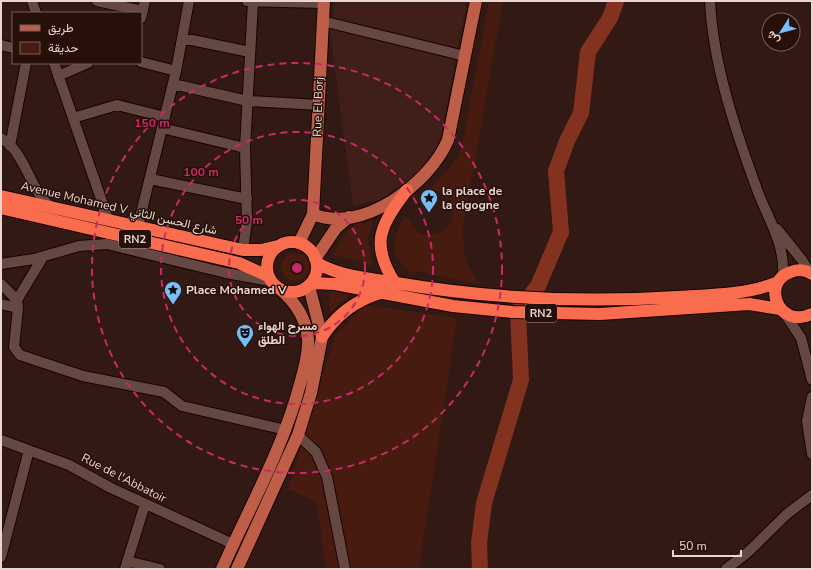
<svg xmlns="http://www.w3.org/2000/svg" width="813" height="570" font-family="'Nunito Sans',Vazirmatn,sans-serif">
	<rect width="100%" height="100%" fill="#321913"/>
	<!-- built -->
	<path fill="#3f1f17" d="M 335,1 L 467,1 L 439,145 L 434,156 L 416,175 L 380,200 L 353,206 L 330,32 Z"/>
	<!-- green -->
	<path fill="#481b11" d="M 489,1 L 503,1 L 463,228 C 464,255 464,262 480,284 L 419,272 L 410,273 C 404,267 399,262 396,255 C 392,245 398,226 404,218 L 409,218 C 410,221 411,225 413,227 C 423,241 446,235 452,220 C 454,213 451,205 450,198 L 431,188 L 458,158 L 462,146 Z
		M 373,220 L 368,239 L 372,265 L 333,255 C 339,244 345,229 357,224 C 361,222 368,222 373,220 Z
		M281 267a14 14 0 1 1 28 0a14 14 0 1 1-28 0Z
		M 331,291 L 350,295 L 337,305 L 331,313 L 328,299 Z
		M 365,305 L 457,318 L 419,569 L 326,569 L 316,501 L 288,489 L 335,336 Z"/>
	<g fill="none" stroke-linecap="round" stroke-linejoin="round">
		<!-- river -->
		<path stroke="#833220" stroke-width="16" d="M 480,569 L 479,543 L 484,503 L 521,380 L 518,312 L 538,286 L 561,232 L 556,171 L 567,141 L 581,113 L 588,52 L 610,18 L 616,1"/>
		<defs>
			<path id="minor" d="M 32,1 L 36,13
				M 97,1 L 143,11
				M 247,1 L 324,3
				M 710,1 C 713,63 734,126 755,184 C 766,217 785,240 783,276
				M 141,18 L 145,1
				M 322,21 L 465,56
				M 182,38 L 250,52
				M 1,45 L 13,48
				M 141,62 L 176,71
				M 54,63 L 108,219
				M 58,76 L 88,63
				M 173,84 L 248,101 L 319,105
				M 73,118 L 117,105 L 165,117
				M 162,128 L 245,148
				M 1,138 C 27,154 28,188 51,207
				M 10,146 L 26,63
				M 150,179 L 247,199
				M 138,226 L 176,71 L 189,1
				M 777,229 L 802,260 L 810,273
				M 243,250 L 247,221 L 245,148 L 253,1
				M 1,264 L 34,259 L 79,246 L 107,244 L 226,273 L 270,281
				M 1,284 L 17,300 L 18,308 L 14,347 L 20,355 L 83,376 L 164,392 L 182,406 L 286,430
				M 17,300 L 43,257
				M 1,304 L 18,308
				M 785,314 L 801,338 L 812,380
				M 812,397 L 807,421 L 812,454
				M 298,435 L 316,452 L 327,477 L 345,569
				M 1,440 L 69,465 L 111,488 L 233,544
				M 1,557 L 29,450
				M 127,561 L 160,569
				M 125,569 L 145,504
				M 726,569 L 747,553 L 787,514 L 812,495"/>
			<path id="major" d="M 313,214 C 362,235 430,183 448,140 L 476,1
				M 299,243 L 313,214 L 324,1
				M 315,259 L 336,228 L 349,217
				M 222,569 C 249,508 283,449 300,384 C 304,370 309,354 308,339 C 306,318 296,303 281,290
				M 237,569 L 298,435 L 311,393 L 322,337 L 309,286"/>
			<path id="highway" d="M 1,196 L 243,250 L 261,250 L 278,246
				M 1,208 L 239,263 L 268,276
				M267 267a25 25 0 1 1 50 0a25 25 0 1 1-50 0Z
				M 317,263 C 341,277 369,278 396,283 C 491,299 581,303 677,297 C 711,295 747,295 778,282
				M 812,274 C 806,270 798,269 791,272 C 761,281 777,330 812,314
				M 312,283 L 335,284 L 453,306 L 512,312 L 600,314 L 749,304 L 780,309
				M 395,283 C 369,243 381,225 407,190
				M 322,337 C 336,315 354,301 380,293"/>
		</defs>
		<!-- minor casing -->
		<use href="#minor" stroke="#190402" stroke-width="12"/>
		<!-- major casing -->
		<use href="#major" stroke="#190402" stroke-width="14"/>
		<!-- highway casing -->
		<use href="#highway" stroke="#190402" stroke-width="14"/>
		<!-- minor -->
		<use href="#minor" stroke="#654841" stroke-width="10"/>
		<!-- major -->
		<use href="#major" stroke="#be5e48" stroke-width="12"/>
		<!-- highway -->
		<use href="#highway" stroke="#f96c4d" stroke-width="12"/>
	</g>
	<!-- distance rings -->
	<g fill="none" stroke="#c62b67" stroke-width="2" stroke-dasharray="7 5">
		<circle cx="297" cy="268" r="68"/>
		<circle cx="297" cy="268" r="136"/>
		<circle cx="297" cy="268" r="205"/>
	</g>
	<!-- icons -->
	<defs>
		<symbol id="sight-pin" viewBox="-11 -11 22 30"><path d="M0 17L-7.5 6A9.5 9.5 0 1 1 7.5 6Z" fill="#78bff7" stroke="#28100a"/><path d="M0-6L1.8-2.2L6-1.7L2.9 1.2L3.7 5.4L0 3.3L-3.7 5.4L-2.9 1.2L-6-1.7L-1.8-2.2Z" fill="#111"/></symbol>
		<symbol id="theatre-pin" viewBox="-11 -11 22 30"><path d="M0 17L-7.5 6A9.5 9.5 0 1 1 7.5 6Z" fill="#78bff7" stroke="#28100a"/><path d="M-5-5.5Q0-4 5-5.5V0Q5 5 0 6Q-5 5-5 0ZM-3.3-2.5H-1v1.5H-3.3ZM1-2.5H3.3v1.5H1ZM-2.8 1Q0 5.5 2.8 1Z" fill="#111"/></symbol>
	</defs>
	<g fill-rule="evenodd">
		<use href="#sight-pin" x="419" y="188" width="20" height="27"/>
		<use href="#sight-pin" x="163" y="280" width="20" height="27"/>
		<use href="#theatre-pin" x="235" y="323" width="20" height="27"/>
	</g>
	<g text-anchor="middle" stroke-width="3" stroke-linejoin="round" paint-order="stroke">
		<!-- shield labels -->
		<g fill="#28100a" stroke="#ae9b96" stroke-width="1">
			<rect x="119" y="230" width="32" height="18" rx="3"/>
			<rect x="525" y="304" width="32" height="18" rx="3"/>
		</g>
		<g font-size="11" font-weight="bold" fill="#e8d6d2">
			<text x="135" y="243">RN2</text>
			<text x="541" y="317">RN2</text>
		</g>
		<!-- street labels -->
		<g font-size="12" fill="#e8d6d2" stroke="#28100a">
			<text transform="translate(318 107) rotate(-88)" y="4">Rue El Borj</text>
			<text transform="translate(119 208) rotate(13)" y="4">Avenue Mohamed V شارع الحسن الثاني</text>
			<text transform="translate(124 478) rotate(27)" y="4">Rue de l'Abbatoir</text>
		</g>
		<!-- poi labels -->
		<g font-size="12" font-weight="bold" fill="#e8d6d2" stroke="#28100a" text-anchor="start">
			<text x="442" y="195">la place de<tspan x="442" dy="14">la cigogne</tspan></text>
			<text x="186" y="294">Place Mohamed V</text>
			<text x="258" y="330">مسرح الهواء<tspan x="258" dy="14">الطلق</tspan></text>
		</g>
	</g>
	<circle cx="297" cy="268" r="6" fill="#c62b67" stroke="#28100a" stroke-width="2"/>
	<g font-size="12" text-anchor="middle" font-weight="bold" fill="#c62b67" stroke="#28100a" stroke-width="3" stroke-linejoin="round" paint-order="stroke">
		<text x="152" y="127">150 m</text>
		<text x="201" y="176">100 m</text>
		<text x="249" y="224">50 m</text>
	</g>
	<!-- border -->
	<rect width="813" height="570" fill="none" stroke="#e8d6d2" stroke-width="4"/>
	<!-- legend -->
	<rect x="12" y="12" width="130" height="52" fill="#28100a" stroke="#755f5a"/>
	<rect x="20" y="25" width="20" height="6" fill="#be5e48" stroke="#755f5a"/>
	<text x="48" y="32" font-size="12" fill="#e8d6d2">طريق</text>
	<rect x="20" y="42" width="20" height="12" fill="#481b11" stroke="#755f5a"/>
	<text x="48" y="52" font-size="12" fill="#e8d6d2">حديقة</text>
	<!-- north arrow -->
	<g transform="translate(781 32) rotate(234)"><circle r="19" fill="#28100a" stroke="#755f5a"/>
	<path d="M0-3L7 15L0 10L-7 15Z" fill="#78bff7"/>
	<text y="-6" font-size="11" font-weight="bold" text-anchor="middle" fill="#e8d6d2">ش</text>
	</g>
	<!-- scale -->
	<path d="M673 550v6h68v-6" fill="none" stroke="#e8d6d2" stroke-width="2"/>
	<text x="679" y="550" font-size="12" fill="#e8d6d2" stroke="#28100a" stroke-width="3" paint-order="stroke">50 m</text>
</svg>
